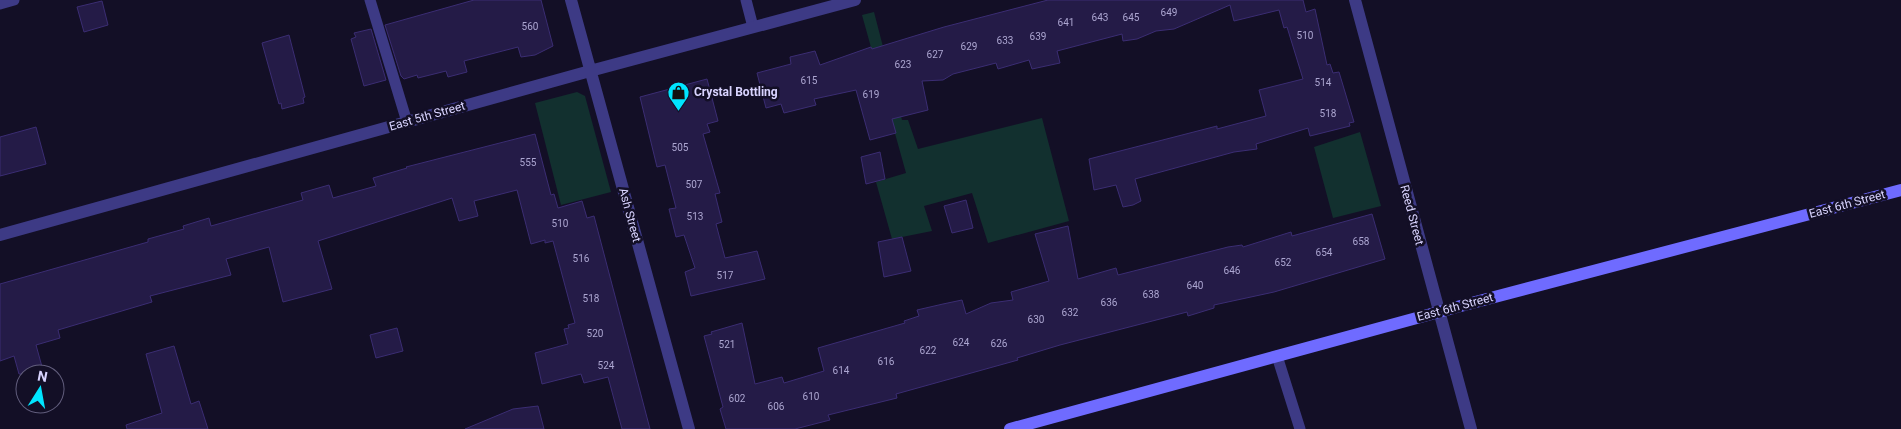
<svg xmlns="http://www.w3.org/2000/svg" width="1901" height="429" font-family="Roboto,sans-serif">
	<rect width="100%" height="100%" fill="#130f26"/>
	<!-- green -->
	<path fill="#12302f" d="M 874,12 L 902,120 L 908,120 L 918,149 L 1042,118 L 1069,221 L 988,243 L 972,193 L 924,206 L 932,231 L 892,239 L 876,182 L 906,173 L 862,15 Z
		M 577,92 L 585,96 L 611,192 L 561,205 L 535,103 Z
		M 1360,132 L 1381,206 L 1333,218 L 1314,147 Z"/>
	<!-- building -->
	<path fill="#241b47" stroke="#3b2d73" d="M 474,0 L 541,0 L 553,46 L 535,55 L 521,57 L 518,47 L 464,61 L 467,72 L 448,77 L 446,71 L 418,78 L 417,75 L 404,79 L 401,76 L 385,25 Z
		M 1048,0 L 1303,0 L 1306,12 L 1315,9 L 1327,65 L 1330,64 L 1333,73 L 1339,72 L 1354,122 L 1349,123 L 1350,126 L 1310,136 L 1308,128 L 1256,144 L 1257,149 L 1234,152 L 1135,179 L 1141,201 L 1133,205 L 1123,207 L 1116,185 L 1094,190 L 1089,159 L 1217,126 L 1217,129 L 1266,116 L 1259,90 L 1303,79 L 1287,27 L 1284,28 L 1279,10 L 1234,21 L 1230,5 L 1174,29 L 1156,31 L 1137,39 L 1123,41 L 1122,34 L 1057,51 L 1060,63 L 1032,69 L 1029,60 L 998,69 L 996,63 L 953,74 L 943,80 L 922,81 L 928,110 L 892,119 L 896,133 L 870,140 L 856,90 L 814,99 L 816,105 L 784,113 L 781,104 L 766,108 L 757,73 L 791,64 L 790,57 L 815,51 L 820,65 L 871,47 L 872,49 L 944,27 Z
		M 102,1 L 108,25 L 84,32 L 77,7 Z
		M 371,29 L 386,80 L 364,86 L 351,39 L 356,37 L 354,33 Z
		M 289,35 L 305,97 L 303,98 L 304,103 L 282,109 L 281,103 L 279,104 L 262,43 Z
		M 707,79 L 718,121 L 707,124 L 710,132 L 703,134 L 720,193 L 715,194 L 722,222 L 716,224 L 725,258 L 757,251 L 765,279 L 691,296 L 685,272 L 695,268 L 684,235 L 676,237 L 669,209 L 676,208 L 665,165 L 657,167 L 640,97 Z
		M 36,127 L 46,164 L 0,176 L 0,137 Z
		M 535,134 L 551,195 L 554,194 L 558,208 L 582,201 L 587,218 L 594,216 L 650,429 L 622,429 L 608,377 L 584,383 L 581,374 L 542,384 L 535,353 L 568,344 L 564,329 L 569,328 L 568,325 L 575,323 L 553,241 L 545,243 L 545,240 L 531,244 L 517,190 L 474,201 L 478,216 L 459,221 L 452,198 L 318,241 L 332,289 L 283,302 L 269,247 L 226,259 L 231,275 L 150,296 L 152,302 L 58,330 L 60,338 L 36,345 L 44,374 L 19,374 L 14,356 L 0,361 L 0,284 L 148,242 L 148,239 L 184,229 L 183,226 L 209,218 L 211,226 L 303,200 L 301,193 L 329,185 L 333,198 L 376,186 L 373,178 L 407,168 L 406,167 Z
		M 880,152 L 885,179 L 866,184 L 861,157 Z
		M 966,200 L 973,228 L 952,233 L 944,206 Z
		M 1372,214 L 1385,259 L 1274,292 L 1214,305 L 1214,308 L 1188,316 L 1187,312 L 1060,345 L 1017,358 L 1018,360 L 896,394 L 897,398 L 828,415 L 830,420 L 795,429 L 726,429 L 720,409 L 723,407 L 704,336 L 712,334 L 711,332 L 742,323 L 755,384 L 782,377 L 784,383 L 824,371 L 818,348 L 905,323 L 904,321 L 919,316 L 917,310 L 943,304 L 962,300 L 966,314 L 991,303 L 1013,300 L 1011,292 L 1049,281 L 1035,234 L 1068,226 L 1078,279 L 1116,268 L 1118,275 L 1228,247 L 1242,245 L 1243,247 L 1291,232 L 1292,236 Z
		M 902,237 L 911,271 L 884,277 L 878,242 Z
		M 397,328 L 403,351 L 376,358 L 370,335 Z
		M 174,346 L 191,404 L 199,401 L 208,429 L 127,429 L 126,425 L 162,413 L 146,354 Z
		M 538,406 L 544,429 L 465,429 L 513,409 Z"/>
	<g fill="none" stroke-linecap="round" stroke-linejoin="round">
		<!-- lane -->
		<path stroke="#3d3a85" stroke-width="11" d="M 370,0 L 407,122
			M 746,0 L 753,27
			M 0,4 L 14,0
			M 1277,356 L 1300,429"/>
		<!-- street -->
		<path stroke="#3d3a85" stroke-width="12" d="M 571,0 L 689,429
			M 1355,0 L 1471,429
			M 0,235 L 590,71 L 855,0"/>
		<!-- secondary -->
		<path stroke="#6f6bff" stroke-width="12" d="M 1010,429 L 1468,304 L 1901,190"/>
	</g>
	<!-- icons -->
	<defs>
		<symbol id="shop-pin" viewBox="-11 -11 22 30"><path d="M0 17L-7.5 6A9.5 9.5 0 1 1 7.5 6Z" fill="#00e5ff" stroke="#130f26"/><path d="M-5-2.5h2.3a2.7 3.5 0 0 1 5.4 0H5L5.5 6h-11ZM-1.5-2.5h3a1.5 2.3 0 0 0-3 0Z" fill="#111"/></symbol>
	</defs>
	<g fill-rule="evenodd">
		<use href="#shop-pin" x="666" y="80" width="25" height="34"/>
	</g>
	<g text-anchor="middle" stroke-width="5" stroke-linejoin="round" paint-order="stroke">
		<!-- number labels -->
		<g font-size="10" fill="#aca6d1">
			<text x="1169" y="16">649</text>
			<text x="1100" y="21">643</text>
			<text x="1131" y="21">645</text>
			<text x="1066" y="26">641</text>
			<text x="530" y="30">560</text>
			<text x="1305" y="39">510</text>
			<text x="1038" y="40">639</text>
			<text x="1005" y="44">633</text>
			<text x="969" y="50">629</text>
			<text x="935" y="58">627</text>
			<text x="903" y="68">623</text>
			<text x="809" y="84">615</text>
			<text x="1323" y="86">514</text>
			<text x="871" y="98">619</text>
			<text x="1328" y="117">518</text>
			<text x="680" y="151">505</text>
			<text x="528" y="166">555</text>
			<text x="694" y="188">507</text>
			<text x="695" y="220">513</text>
			<text x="560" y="227">510</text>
			<text x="1361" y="245">658</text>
			<text x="1324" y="256">654</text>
			<text x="581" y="262">516</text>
			<text x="1283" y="266">652</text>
			<text x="1232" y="274">646</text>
			<text x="725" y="279">517</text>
			<text x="1195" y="289">640</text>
			<text x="1151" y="298">638</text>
			<text x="591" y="302">518</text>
			<text x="1109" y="306">636</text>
			<text x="1070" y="316">632</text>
			<text x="1036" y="323">630</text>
			<text x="595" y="337">520</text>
			<text x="961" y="346">624</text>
			<text x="999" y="347">626</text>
			<text x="727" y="348">521</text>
			<text x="928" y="354">622</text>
			<text x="886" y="365">616</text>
			<text x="606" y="369">524</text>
			<text x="841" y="374">614</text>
			<text x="811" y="400">610</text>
			<text x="737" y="402">602</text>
			<text x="776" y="410">606</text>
		</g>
		<!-- poi labels -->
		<g font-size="12" font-weight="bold" fill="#d9d4ff" stroke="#130f26" text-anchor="start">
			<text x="694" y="96">Crystal Bottling</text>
		</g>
		<!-- street labels -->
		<g font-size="12" fill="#d9d4ff" stroke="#130f26">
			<text transform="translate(427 116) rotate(-16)" y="4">East 5th Street</text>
			<text transform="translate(1847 204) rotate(-15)" y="4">East 6th Street</text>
			<text transform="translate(630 215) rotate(75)" y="4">Ash Street</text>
			<text transform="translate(1412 215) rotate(75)" y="4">Reed Street</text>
			<text transform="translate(1455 307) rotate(-15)" y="4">East 6th Street</text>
		</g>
	</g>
	<!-- north arrow -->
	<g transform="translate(40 389) rotate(11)"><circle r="24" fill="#130f26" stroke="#625e7d"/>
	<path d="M0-4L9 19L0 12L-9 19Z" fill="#00e5ff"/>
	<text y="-8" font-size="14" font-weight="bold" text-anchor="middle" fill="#d9d4ff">N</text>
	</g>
</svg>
